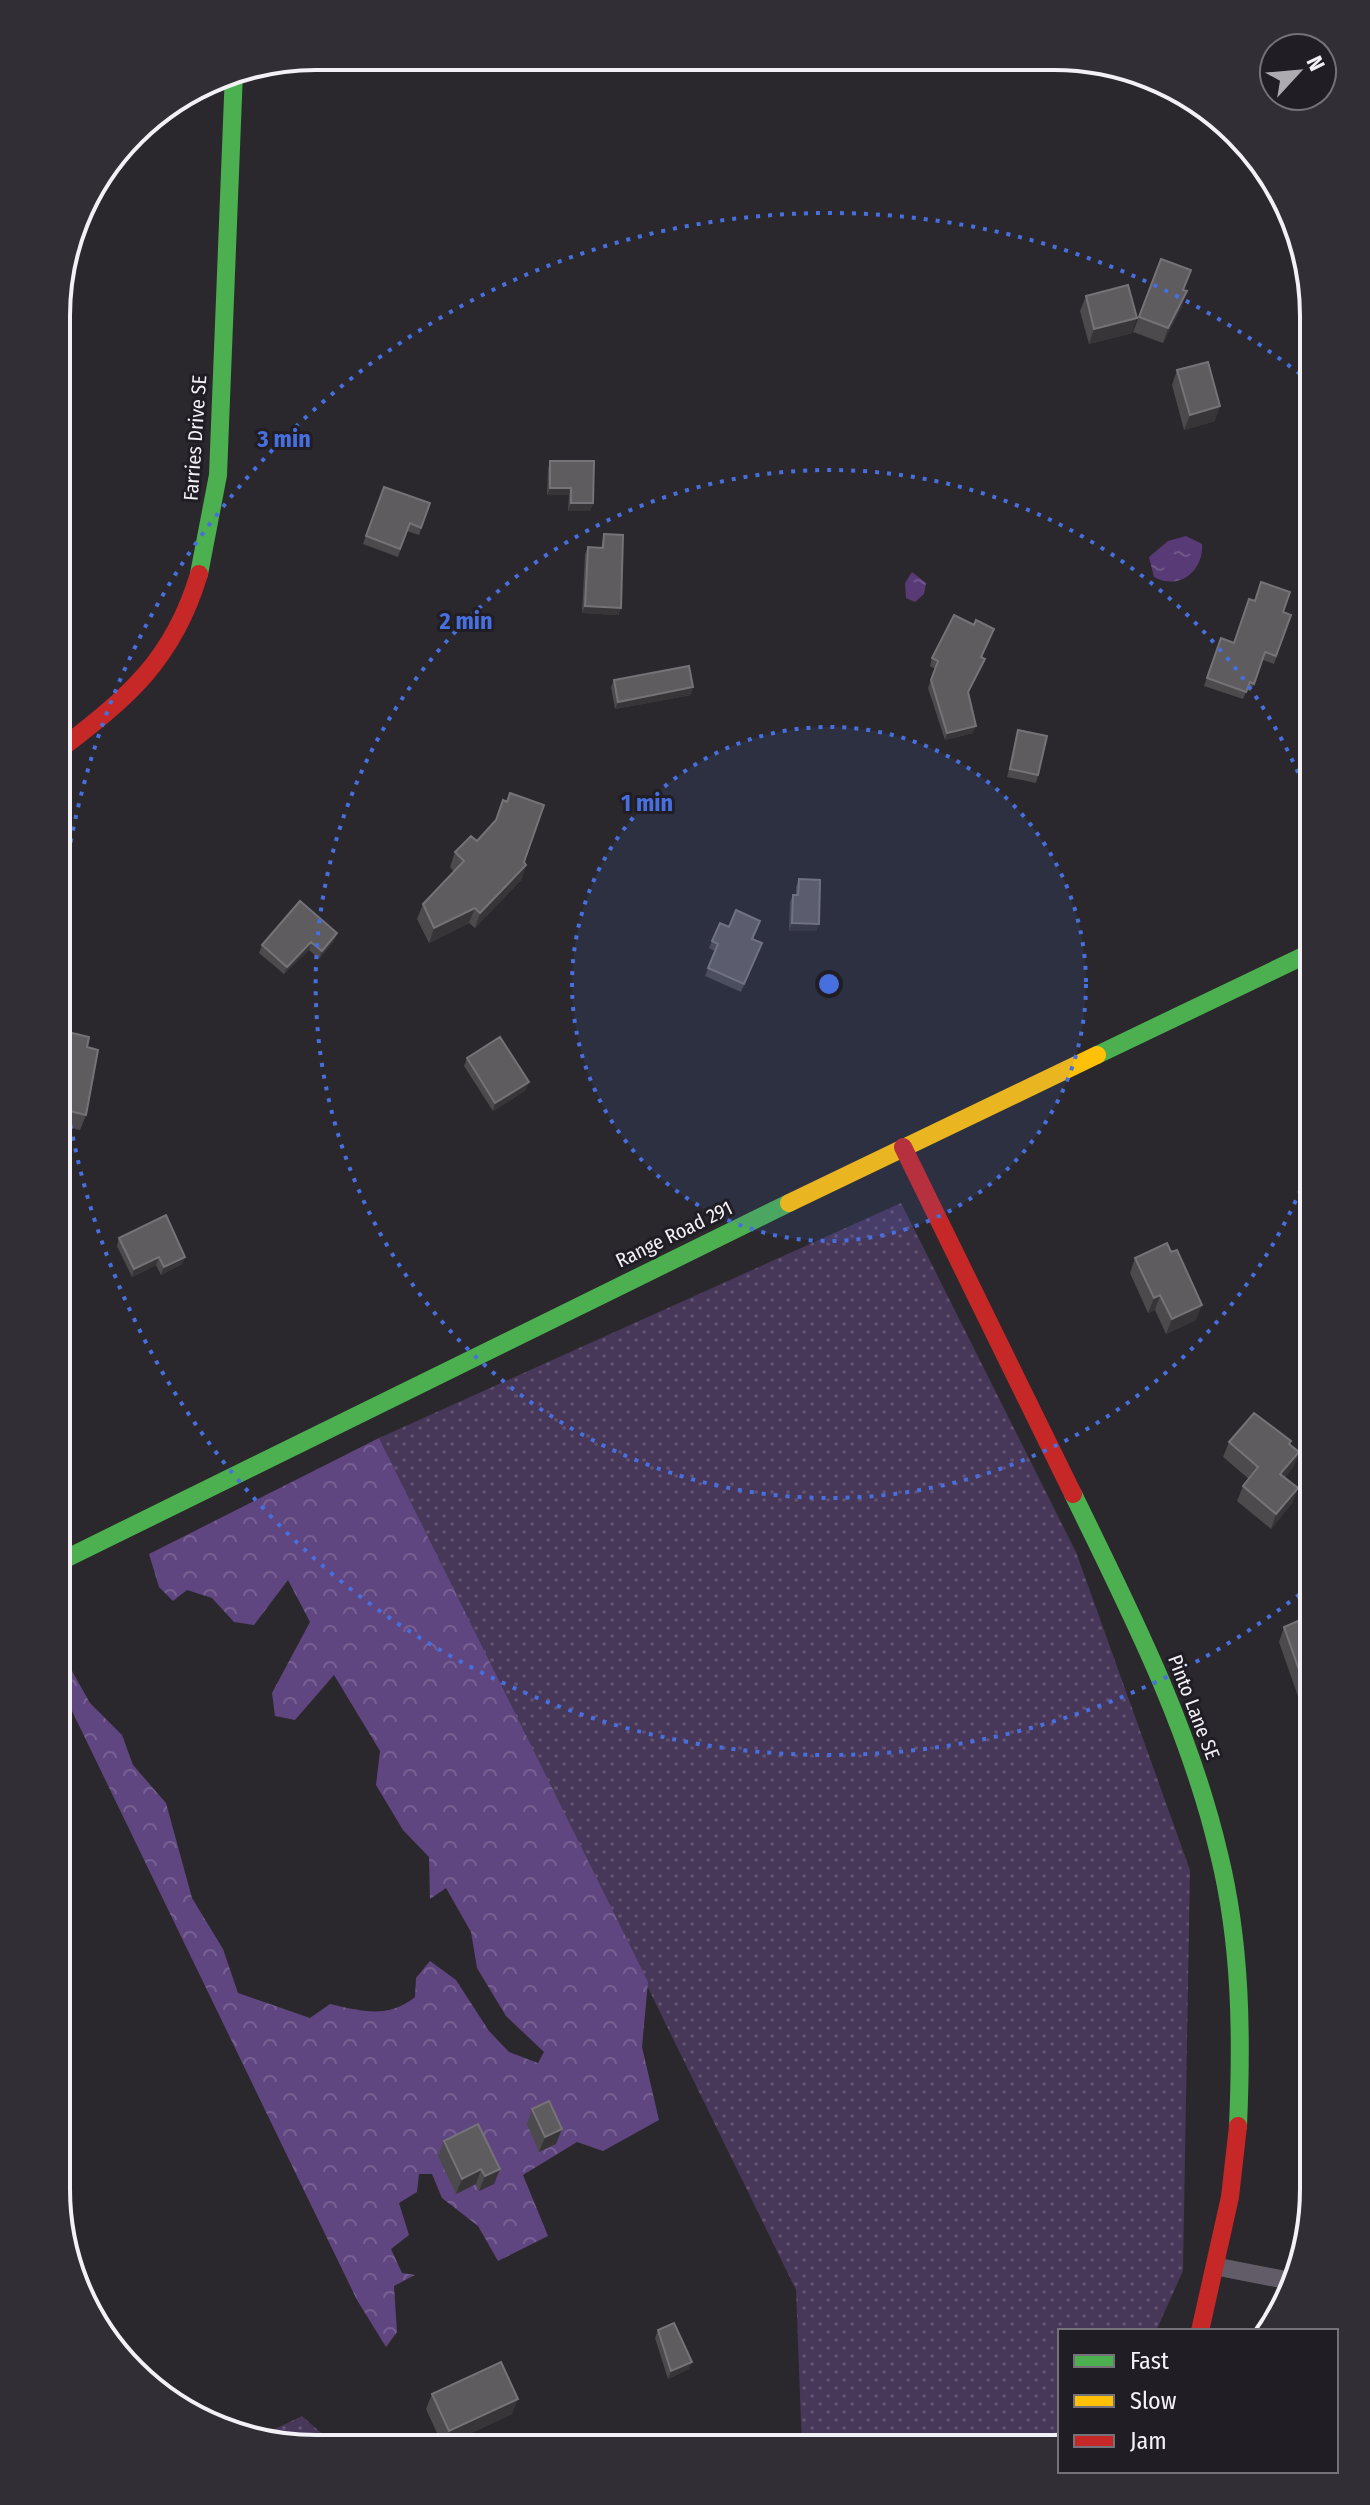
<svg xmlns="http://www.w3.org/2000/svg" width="1370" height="2505" font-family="'Fira Sans Condensed',sans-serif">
	<defs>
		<pattern id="grass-dots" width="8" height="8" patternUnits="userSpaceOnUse" patternTransform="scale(2)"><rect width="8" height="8" fill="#473759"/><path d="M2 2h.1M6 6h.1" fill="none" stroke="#625471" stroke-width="1.8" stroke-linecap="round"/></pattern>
		<pattern id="forest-crowns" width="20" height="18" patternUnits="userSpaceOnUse" patternTransform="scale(2)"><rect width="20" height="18" fill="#604680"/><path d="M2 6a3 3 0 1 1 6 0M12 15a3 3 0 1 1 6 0" fill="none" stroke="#776193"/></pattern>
		<pattern id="water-ripples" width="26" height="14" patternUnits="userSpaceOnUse" patternTransform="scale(2)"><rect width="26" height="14" fill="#573a76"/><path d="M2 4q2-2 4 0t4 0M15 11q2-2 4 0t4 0" fill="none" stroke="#70578a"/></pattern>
	</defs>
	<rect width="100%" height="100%" fill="#2a282c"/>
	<!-- grass -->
	<path fill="url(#grass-dots)" d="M 901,1203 L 1076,1552 L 1190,1870 L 1183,2271 L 1156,2331 L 1060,2331 L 1060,2448 L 1054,2449 L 802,2448 L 796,2290 L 379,1438 Z
		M 302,2416 L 337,2447 L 282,2447 L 258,2437 Z"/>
	<!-- forest -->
	<path fill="url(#forest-crowns)" d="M 379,1438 L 648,1982 L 642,2047 L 659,2120 L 603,2151 L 577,2142 L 523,2175 L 548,2236 L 498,2261 L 478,2226 L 442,2198 L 432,2174 L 419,2174 L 417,2192 L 399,2203 L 409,2235 L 391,2249 L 402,2273 L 415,2275 L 394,2286 L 397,2332 L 386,2347 L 357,2300 L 57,1680 L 72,1671 L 90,1703 L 122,1735 L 133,1765 L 166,1803 L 192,1898 L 223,1949 L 238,1993 L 310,2018 L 330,2004 C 361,2011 388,2019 415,1997 L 416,1978 L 430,1961 L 456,1980 L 489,2031 L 509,2052 L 538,2063 L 544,2052 L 506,2016 L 477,1968 L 471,1932 L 446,1888 L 430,1899 L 429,1857 L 403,1830 L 376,1785 L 380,1751 L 334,1675 L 295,1720 L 275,1716 L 272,1693 L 310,1622 L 288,1580 L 254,1625 L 234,1622 L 212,1598 L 187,1590 L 173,1601 L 159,1587 L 149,1554 Z"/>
	<!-- water -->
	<path fill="url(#water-ripples)" d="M 1186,536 L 1202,544 C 1204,571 1179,591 1154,577 L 1149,557 L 1168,541 Z
		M 912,572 L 926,583 L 924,594 L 915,602 L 906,598 L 905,583 Z"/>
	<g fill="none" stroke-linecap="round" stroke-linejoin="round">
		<!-- street -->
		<path stroke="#625c69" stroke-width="18" d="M 1219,2267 L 1296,2282"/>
		<!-- fast -->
		<path stroke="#4caf50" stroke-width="18" d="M 199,574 L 218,475 L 234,72
			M 1097,1055 L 1314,951
			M 1073,1494 C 1130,1611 1189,1726 1219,1854 C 1241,1943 1242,2035 1238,2126
			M 57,1563 L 789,1203"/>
		<!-- slow -->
		<path stroke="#ffc107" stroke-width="18" d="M 789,1203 L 1097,1055"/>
		<!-- jam -->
		<path stroke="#c62828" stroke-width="18" d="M 58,751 C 127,698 173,661 199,574
			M 903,1147 L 1073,1494
			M 1200,2331 L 1230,2197 L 1238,2126"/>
	</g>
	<!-- wall -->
	<path fill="#4c4a4d" d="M 1161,259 L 1183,290 L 1182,306 L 1163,343 L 1133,332 Z
		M 1086,296 L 1132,333 L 1089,344 L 1080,311 Z
		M 1177,370 L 1215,421 L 1184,430 L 1172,385 Z
		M 550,461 L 593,503 L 590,511 L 568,511 L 569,495 L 547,495 L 548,469 Z
		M 384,487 L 430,503 L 419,535 L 407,531 L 398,557 L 363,544 Z
		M 604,534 L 621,608 L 618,615 L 582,613 L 585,554 L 588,547 L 601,548 Z
		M 1283,612 L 1291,615 L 1274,664 L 1263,660 L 1251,691 L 1247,690 L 1243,699 L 1204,686 L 1221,638 L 1233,643 Z
		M 932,658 L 981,658 L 985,659 L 968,693 L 973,733 L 945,740 L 928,688 L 935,669 L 930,666 Z
		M 614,680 L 691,695 L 615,709 L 611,687 Z
		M 1018,730 L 1038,775 L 1036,783 L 1007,777 Z
		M 477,841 L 524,862 L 526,865 L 521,880 L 475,928 L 469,923 L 429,943 L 417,919 L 423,904 L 454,872 L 450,867 L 455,852 Z
		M 799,879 L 819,924 L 816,931 L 789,931 L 790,902 L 793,895 L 796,895 L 796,887 Z
		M 337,933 L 334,941 L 319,959 L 309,950 L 284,974 L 259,953 L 262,945 Z
		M 752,939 L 759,951 L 741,992 L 705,976 L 715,951 L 709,948 L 712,941 Z
		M 57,1035 L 87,1047 L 86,1115 L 80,1130 L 57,1124 Z
		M 467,1058 L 526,1090 L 493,1111 L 464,1066 Z
		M 119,1238 L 185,1257 L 182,1264 L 161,1275 L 156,1265 L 132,1277 L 117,1246 Z
		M 1135,1258 L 1196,1320 L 1166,1334 L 1155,1310 L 1148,1313 L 1130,1273 Z
		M 1291,1441 L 1290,1445 L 1299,1452 L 1293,1467 L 1285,1477 L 1298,1488 L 1292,1503 L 1271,1529 L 1237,1501 L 1243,1486 L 1249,1479 L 1223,1457 L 1229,1442 Z
		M 1284,1627 L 1314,1696 L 1300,1702 L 1279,1642 Z
		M 532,2109 L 556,2144 L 539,2152 L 527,2124 Z
		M 444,2141 L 500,2169 L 494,2184 L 479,2191 L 476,2184 L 456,2194 L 438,2156 Z
		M 658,2330 L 689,2369 L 668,2379 L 655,2338 Z
		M 432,2394 L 512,2414 L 443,2446 L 426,2409 Z"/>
	<!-- shaded-wall -->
	<path fill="#373538" d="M 1187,291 L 1182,306 L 1163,343 L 1168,328 Z
		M 1137,318 L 1132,333 L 1089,344 L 1094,329 Z
		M 1220,406 L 1215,421 L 1184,430 L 1190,415 Z
		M 550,488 L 571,488 L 569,495 L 547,495 Z
		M 571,503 L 593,503 L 590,511 L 568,511 Z
		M 585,606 L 621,608 L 618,615 L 582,613 Z
		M 693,687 L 691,695 L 615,709 L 618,702 Z
		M 976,726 L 973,733 L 945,740 L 947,733 Z
		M 526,865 L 521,880 L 475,928 L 480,913 Z
		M 475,908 L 469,923 L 429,943 L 434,928 Z
		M 792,923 L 819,924 L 816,931 L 789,931 Z
		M 337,933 L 334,941 L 319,959 L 322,951 Z
		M 311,942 L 309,950 L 284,974 L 287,967 Z
		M 529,1082 L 526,1090 L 493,1111 L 495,1103 Z
		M 159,1257 L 156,1265 L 132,1277 L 134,1269 Z
		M 185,1257 L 182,1264 L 161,1275 L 164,1267 Z
		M 1160,1295 L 1155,1310 L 1148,1313 L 1154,1298 Z
		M 1202,1305 L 1196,1320 L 1166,1334 L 1172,1319 Z
		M 1299,1452 L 1293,1467 L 1275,1489 L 1280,1474 Z
		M 1298,1488 L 1292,1503 L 1271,1529 L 1276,1514 Z
		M 1314,1683 L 1314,1696 L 1300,1702 L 1305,1687 Z
		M 562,2129 L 556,2144 L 539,2152 L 545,2137 Z
		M 481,2169 L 476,2184 L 456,2194 L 462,2179 Z
		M 500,2169 L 494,2184 L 479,2191 L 485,2176 Z
		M 692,2362 L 689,2369 L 668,2379 L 671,2371 Z
		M 518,2399 L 512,2414 L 443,2446 L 449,2431 Z"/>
	<!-- building -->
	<path fill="#5e5c5f" stroke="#757377" stroke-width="2" d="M 1161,259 L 1191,270 L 1183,290 L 1187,291 L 1168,328 L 1139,317 Z
		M 1128,285 L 1137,318 L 1094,329 L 1086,296 Z
		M 1208,362 L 1220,406 L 1190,415 L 1177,370 Z
		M 550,461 L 594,461 L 593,503 L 571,503 L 571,488 L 550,488 Z
		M 384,487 L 430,503 L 421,528 L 410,523 L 400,549 L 366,536 Z
		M 604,534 L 623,535 L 621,608 L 585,606 L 588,547 L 603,548 Z
		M 1261,582 L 1290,592 L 1283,612 L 1291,615 L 1276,656 L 1265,652 L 1254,684 L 1250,682 L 1246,692 L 1207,678 L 1221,638 L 1234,643 L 1249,599 L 1255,601 Z
		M 954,615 L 974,625 L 976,620 L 994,629 L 981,657 L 985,659 L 968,692 L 976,726 L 947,733 L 931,680 L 938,661 L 932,658 Z
		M 689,666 L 693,687 L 618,702 L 614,680 Z
		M 1018,730 L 1047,736 L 1038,775 L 1010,769 Z
		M 510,793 L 544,805 L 524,862 L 526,865 L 480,913 L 475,908 L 434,928 L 423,904 L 464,861 L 455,852 L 471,836 L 477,841 L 496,820 L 503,800 L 507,802 Z
		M 799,879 L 820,880 L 819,924 L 792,923 L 793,895 L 798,895 Z
		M 300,901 L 337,933 L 322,951 L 311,942 L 287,967 L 262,945 Z
		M 736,910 L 760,921 L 752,939 L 762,943 L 744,984 L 708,968 L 718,944 L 712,941 L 720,923 L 729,927 Z
		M 59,1030 L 89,1037 L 87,1047 L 98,1050 L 86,1115 L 57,1108 L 57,1037 Z
		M 500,1037 L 529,1082 L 495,1103 L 467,1058 Z
		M 166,1215 L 185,1257 L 164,1267 L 159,1257 L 134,1269 L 119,1238 Z
		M 1167,1243 L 1171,1252 L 1177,1250 L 1202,1305 L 1172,1319 L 1160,1295 L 1154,1298 L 1135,1258 Z
		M 1254,1413 L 1291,1441 L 1289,1444 L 1299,1452 L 1280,1474 L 1298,1488 L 1276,1514 L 1243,1486 L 1258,1467 L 1229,1442 Z
		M 1314,1614 L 1314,1683 L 1305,1687 L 1284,1627 Z
		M 549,2101 L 562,2129 L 545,2137 L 532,2109 Z
		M 478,2124 L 500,2169 L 485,2176 L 481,2169 L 462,2179 L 444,2141 Z
		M 674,2323 L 692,2362 L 671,2371 L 658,2330 Z
		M 501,2362 L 518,2399 L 449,2431 L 432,2394 Z"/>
	<!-- distance rings -->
	<circle cx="829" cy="984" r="257" fill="#486fde" fill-opacity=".12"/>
	<g fill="none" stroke="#486fde" stroke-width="4" stroke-dasharray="4 8">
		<circle cx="829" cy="984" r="257"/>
		<path d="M1314 1156A514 514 0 1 1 1314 812"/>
		<path d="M1309 1587A771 771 0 1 1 1309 381"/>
	</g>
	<g text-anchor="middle" stroke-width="6" stroke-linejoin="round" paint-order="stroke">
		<!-- street labels -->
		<g font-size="20" fill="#f3f1f6" stroke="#201d24">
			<text transform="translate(195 438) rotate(-86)" y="7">Farries Drive SE</text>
			<text transform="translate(674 1234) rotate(-26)" y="7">Range Road 291</text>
			<text transform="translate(1194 1707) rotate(69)" y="7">Pinto Lane SE</text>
		</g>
	</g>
	<!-- crop -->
	<path d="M0 0H1370V2505H0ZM316 70H1054A246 246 0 0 1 1300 316V2189A246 246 0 0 1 1054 2435H316A246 246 0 0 1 70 2189V316A246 246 0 0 1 316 70Z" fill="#312e35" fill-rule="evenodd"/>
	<path fill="none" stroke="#f3f1f6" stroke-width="4" d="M316 70H1054A246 246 0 0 1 1300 316V2189A246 246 0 0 1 1054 2435H316A246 246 0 0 1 70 2189V316A246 246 0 0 1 316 70Z"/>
	<circle cx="829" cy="984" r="12" fill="#486fde" stroke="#201d24" stroke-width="4"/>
	<g font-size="24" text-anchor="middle" font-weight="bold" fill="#486fde" stroke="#201d24" stroke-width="6" stroke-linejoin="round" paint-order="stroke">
		<text x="284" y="447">3 min</text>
		<text x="466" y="629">2 min</text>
		<text x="647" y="811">1 min</text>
	</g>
	<!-- legend -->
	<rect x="1058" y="2329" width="280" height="144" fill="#201d24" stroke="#747278" stroke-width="2"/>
	<rect x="1074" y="2355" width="40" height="12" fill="#4caf50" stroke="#747278" stroke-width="2"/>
	<text x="1130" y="2369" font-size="24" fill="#f3f1f6">Fast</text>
	<rect x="1074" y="2395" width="40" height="12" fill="#ffc107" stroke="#747278" stroke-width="2"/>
	<text x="1130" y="2409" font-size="24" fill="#f3f1f6">Slow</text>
	<rect x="1074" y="2435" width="40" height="12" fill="#c62828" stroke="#747278" stroke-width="2"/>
	<text x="1130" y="2449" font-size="24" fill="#f3f1f6">Jam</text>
	<!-- north arrow -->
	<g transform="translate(1298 72) rotate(64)"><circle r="38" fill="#201d24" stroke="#747278" stroke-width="2"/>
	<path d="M0-6L14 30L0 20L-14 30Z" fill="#adabaf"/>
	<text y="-12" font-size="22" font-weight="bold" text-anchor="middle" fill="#f3f1f6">N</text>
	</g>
</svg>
